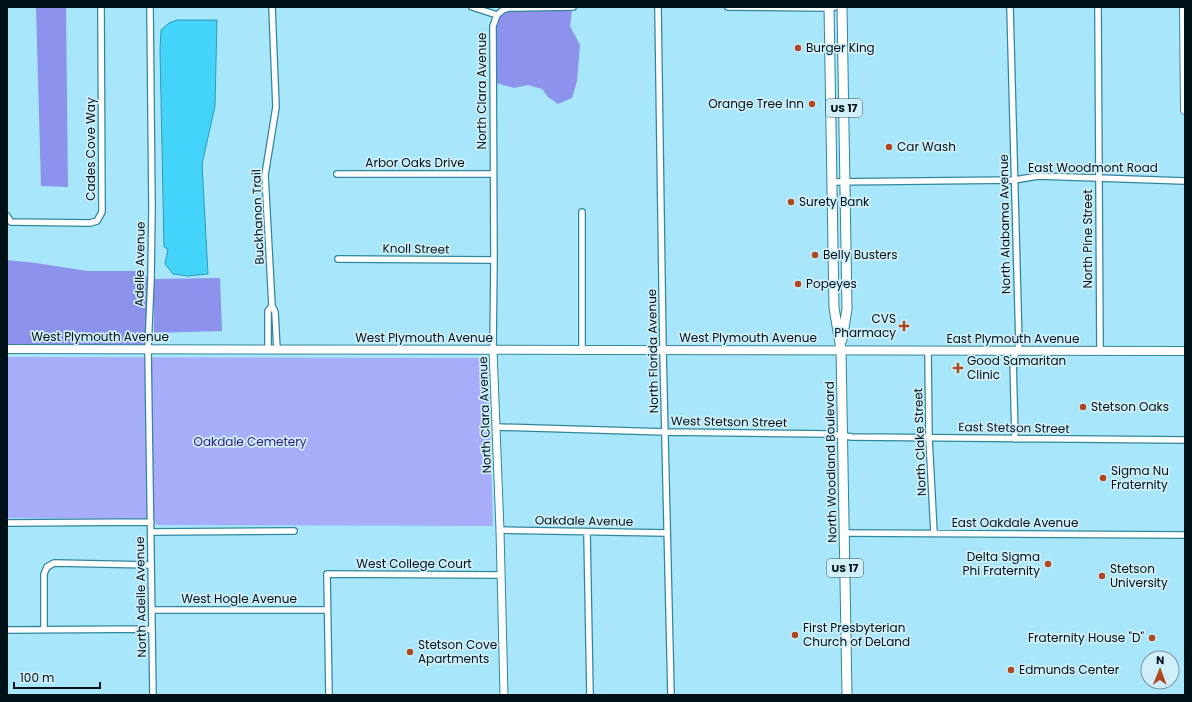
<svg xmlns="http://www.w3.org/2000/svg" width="1192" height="702" font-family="Poppins,sans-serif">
	<rect width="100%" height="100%" fill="#a8e7fb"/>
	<!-- green -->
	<path fill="#a7adf9" d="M 7,357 L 488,358 L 493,526 L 156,525 L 155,519 L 7,518 Z"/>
	<!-- forest -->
	<path fill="#8d93ec" d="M 36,7 L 66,7 L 68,187 L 41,186 Z
		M 572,10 L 570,26 L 580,45 L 577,81 L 572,98 L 558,104 L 548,97 L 542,89 L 528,85 L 514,88 L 496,83 L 496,27 L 499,17 L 510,11 Z
		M 7,260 L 36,263 L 87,271 L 139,271 L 149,279 L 146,346 L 7,346 Z
		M 220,278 L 222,331 L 154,333 L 154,279 Z"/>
	<!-- water -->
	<path fill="#44d4fa" stroke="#309ab6" d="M 177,20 L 217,20 L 215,106 L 202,164 L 208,274 L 188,276 L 173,274 L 165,264 L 168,249 L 164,247 L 160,49 L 161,30 L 169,23 Z"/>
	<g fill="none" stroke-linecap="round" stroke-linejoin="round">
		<defs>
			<path id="minor" d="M 150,7 L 152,208 L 151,279 L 148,349 L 153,695
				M 272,7 L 276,107 L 265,175 L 272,306 L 275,312 L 277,350
				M 472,7 L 497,15
				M 658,7 L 663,351 L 671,695
				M 728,7 L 829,8 L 835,7
				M 1010,7 L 1019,345 L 1013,359 L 1015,439
				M 1098,7 L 1100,351
				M 497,15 L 503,10 L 509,8 L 573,7
				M 337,174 L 493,174
				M 832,182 L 1015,180 L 1038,176 L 1185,181
				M 582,212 L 582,351
				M 7,216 L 11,222 L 90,223 L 97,221 L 102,212 L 101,7
				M 338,259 L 494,260
				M 268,350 L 268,311 L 272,306
				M 493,350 L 494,260 L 493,26 L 497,15
				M 928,351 L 929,438 L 934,533
				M 496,427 L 666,432 L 830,434 L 852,437 L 1185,440
				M 7,523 L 151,522
				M 500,530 L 667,533
				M 151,532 L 294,531
				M 587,533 L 590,695
				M 844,533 L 1185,535
				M 152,610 L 327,610
				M 44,629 L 44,574 L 47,567 L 54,563 L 151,565
				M 7,630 L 152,629
				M 329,695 L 327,574 L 501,575"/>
			<path id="tertiary" d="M 493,350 L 500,530 L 504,695"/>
			<path id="secondary" d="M 1184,7 L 1185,110
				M 7,349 C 400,350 792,350 1185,351"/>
			<path id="primary" d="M 829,7 L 834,308 L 841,349 L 847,695
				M 842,7 L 847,309 L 842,340"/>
		</defs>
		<!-- minor casing -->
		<use href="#minor" stroke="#31869d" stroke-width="8"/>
		<!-- tertiary casing -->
		<use href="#tertiary" stroke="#31869d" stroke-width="9"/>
		<!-- secondary casing -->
		<use href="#secondary" stroke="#31869d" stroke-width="10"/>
		<!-- primary casing -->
		<use href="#primary" stroke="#31869d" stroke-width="11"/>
		<!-- minor -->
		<use href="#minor" stroke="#fff" stroke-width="5.5"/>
		<!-- tertiary -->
		<use href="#tertiary" stroke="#fff" stroke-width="7"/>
		<!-- secondary -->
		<use href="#secondary" stroke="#fff" stroke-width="8"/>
		<!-- primary -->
		<use href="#primary" stroke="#fff" stroke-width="9"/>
	</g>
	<!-- markers -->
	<g fill="#ae4821" stroke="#d0eff9" stroke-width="1.5">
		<circle cx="798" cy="48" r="4"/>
		<circle cx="812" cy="104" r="4"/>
		<circle cx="889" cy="147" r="4"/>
		<circle cx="791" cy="202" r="4"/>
		<circle cx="815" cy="255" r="4"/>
		<circle cx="798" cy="284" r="4"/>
		<path d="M902 320h4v4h4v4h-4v4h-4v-4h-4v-4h4z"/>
		<path d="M956 362h4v4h4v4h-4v4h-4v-4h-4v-4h4z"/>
		<circle cx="1083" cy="407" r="4"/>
		<circle cx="1103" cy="478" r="4"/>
		<circle cx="1048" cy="564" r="4"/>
		<circle cx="1102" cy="576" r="4"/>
		<circle cx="795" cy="635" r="4"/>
		<circle cx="1152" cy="638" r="4"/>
		<circle cx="410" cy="652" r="4"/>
		<circle cx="1011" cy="670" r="4"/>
	</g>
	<g text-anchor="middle" stroke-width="3.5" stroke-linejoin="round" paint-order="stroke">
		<!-- shield labels -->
		<g fill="#d0eff9" stroke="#3e545c" stroke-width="1">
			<rect x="826" y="99" width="36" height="18" rx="3"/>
			<rect x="827" y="559" width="36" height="18" rx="3"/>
		</g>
		<g font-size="11" font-weight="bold" fill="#001118">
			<text x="844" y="112">US 17</text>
			<text x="845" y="572">US 17</text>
		</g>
		<!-- poi labels -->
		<g font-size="12" fill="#001118" stroke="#d0eff9" text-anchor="start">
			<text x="806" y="52">Burger King</text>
			<text x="804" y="108" text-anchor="end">Orange Tree Inn</text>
			<text x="897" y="151">Car Wash</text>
			<text x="799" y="206">Surety Bank</text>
			<text x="823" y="259">Belly Busters</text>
			<text x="806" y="288">Popeyes</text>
			<text x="896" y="323" text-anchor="end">CVS<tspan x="896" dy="14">Pharmacy</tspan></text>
			<text x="967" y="365">Good Samaritan<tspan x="967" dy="14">Clinic</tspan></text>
			<text x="1091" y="411">Stetson Oaks</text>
			<text x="1111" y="475">Sigma Nu<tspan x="1111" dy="14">Fraternity</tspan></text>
			<text x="1040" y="561" text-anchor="end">Delta Sigma<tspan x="1040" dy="14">Phi Fraternity</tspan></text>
			<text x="1110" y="573">Stetson<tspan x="1110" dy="14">University</tspan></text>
			<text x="803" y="632">First Presbyterian<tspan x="803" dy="14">Church of DeLand</tspan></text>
			<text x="1144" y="642" text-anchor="end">Fraternity House "D"</text>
			<text x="418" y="649">Stetson Cove<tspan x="418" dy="14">Apartments</tspan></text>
			<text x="1019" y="674">Edmunds Center</text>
		</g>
		<!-- street labels -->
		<g font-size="12" fill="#001118" stroke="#d0eff9">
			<text transform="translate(482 91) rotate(-90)" y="4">North Clara Avenue</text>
			<text transform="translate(91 149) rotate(-90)" y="4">Cades Cove Way</text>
			<text x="415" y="167">Arbor Oaks Drive</text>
			<text x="1093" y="172">East Woodmont Road</text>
			<text transform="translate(258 217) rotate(-92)" y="4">Buckhanon Trail</text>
			<text transform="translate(1005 224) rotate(-91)" y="4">North Alabama Avenue</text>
			<text transform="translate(1088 239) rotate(-90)" y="4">North Pine Street</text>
			<text transform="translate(416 249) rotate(1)" y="4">Knoll Street</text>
			<text transform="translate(140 264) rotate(-89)" y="4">Adelle Avenue</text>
			<text x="100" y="341">West Plymouth Avenue</text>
			<text x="424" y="342">West Plymouth Avenue</text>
			<text x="748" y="342">West Plymouth Avenue</text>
			<text x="1013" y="343">East Plymouth Avenue</text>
			<text transform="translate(653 351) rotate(-91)" y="4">North Florida Avenue</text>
			<text transform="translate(485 415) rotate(-92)" y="4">North Clara Avenue</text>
			<text transform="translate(729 422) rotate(1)" y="4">West Stetson Street</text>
			<text transform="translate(1014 428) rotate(1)" y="4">East Stetson Street</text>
			<text transform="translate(920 442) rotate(-92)" y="4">North Clake Street</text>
			<text transform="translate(831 462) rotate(-91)" y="4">North Woodland Boulevard</text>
			<text transform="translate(584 521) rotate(1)" y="4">Oakdale Avenue</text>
			<text x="1015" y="527">East Oakdale Avenue</text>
			<text x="414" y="568">West College Court</text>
			<text transform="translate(141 597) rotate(-91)" y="4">North Adelle Avenue</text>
			<text x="239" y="603">West Hogle Avenue</text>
		</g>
		<!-- park labels -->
		<g font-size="12" fill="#29187f" stroke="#d0eff9">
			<text x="250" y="446">Oakdale Cemetery</text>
		</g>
	</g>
	<!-- border -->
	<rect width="1192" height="702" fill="none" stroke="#001118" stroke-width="16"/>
	<!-- north arrow -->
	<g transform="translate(1160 670) rotate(1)"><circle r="19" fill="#d0eff9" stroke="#7d969f"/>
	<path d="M0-3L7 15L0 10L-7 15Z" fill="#ae4821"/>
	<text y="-6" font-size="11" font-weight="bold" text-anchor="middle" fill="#001118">N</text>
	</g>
	<!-- scale -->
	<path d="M14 682v6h86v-6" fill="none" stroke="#001118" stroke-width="2"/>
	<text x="20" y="682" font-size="12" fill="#001118" stroke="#d0eff9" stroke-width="3" paint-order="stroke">100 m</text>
</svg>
